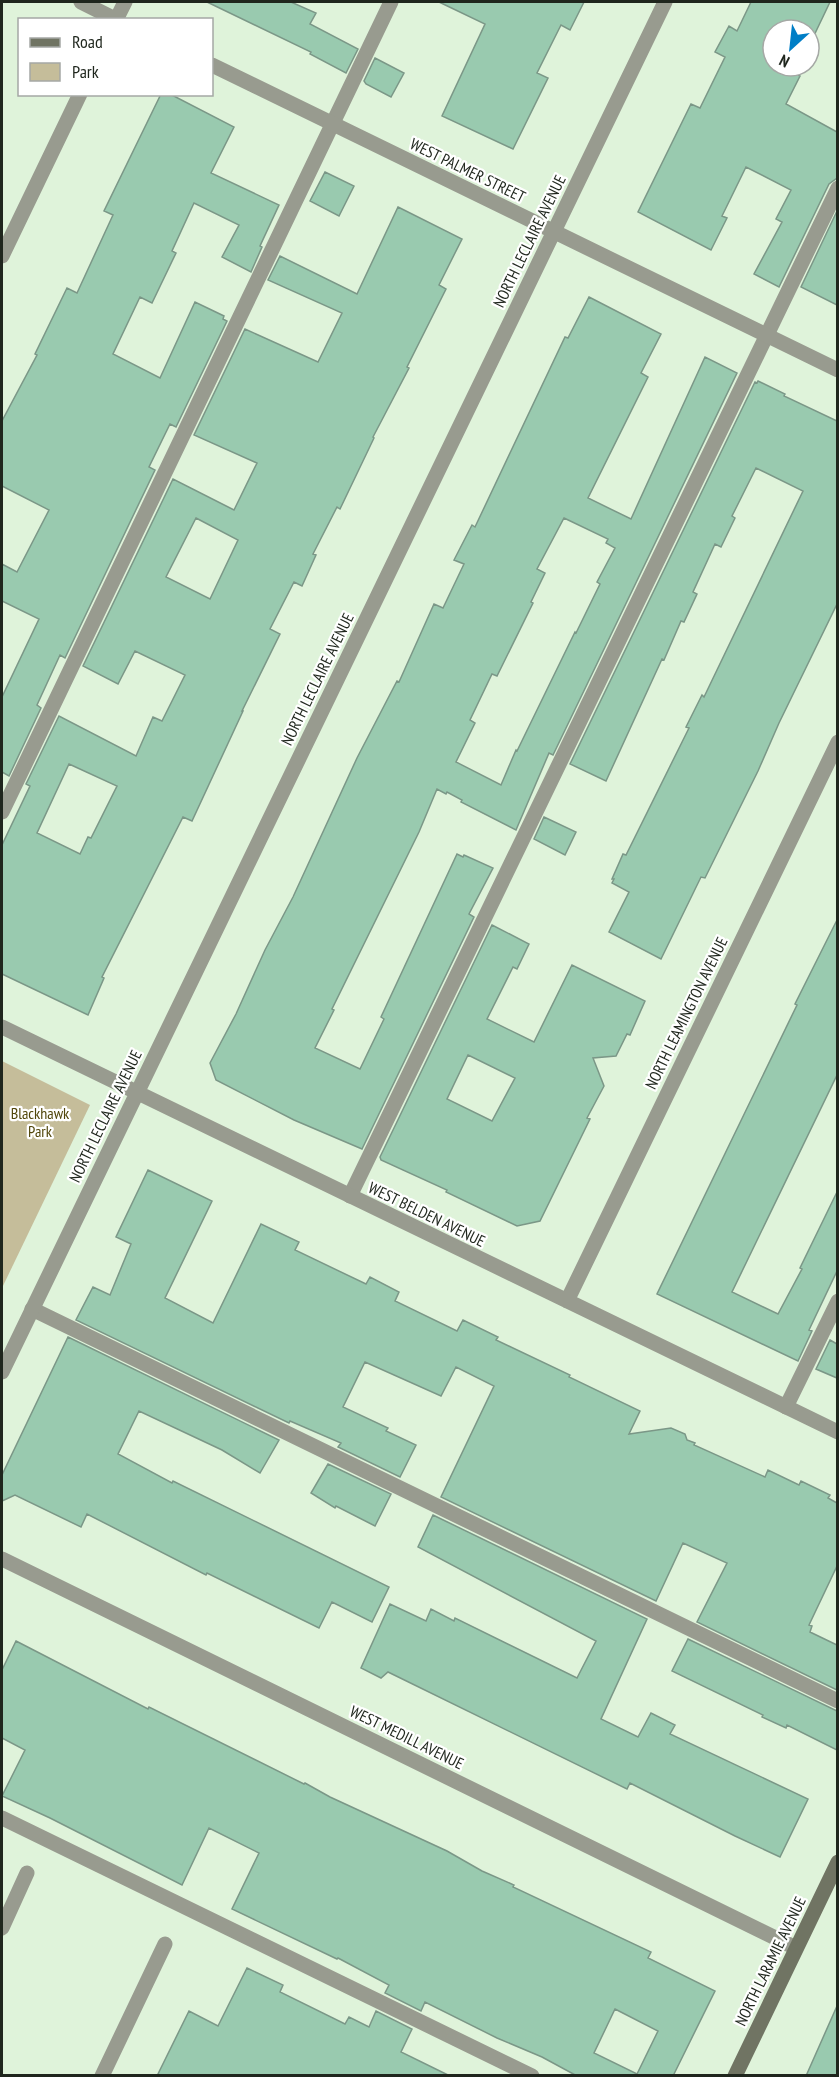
<svg xmlns="http://www.w3.org/2000/svg" width="839" height="2077" font-family="'PT Sans Narrow',sans-serif">
	<rect width="100%" height="100%" fill="#dff3da"/>
	<!-- green -->
	<path fill="#c5bd9a" d="M 2,1061 L 90,1105 L 2,1288 Z"/>
	<!-- building -->
	<path fill="#99caaf" stroke="#7b9787" stroke-width="1.5" fill-rule="evenodd" d="M 207,2 L 291,2 L 316,13 L 310,24 L 358,49 L 346,73 L 310,54 L 311,52 Z
		M 439,2 L 584,2 L 570,30 L 561,25 L 537,73 L 548,78 L 513,149 L 442,116 L 485,24 Z
		M 751,2 L 830,2 L 809,46 L 809,30 L 773,30 L 773,66 L 800,66 L 796,74 L 800,76 L 786,104 L 837,132 L 837,178 L 829,184 L 779,287 L 754,274 L 782,222 L 776,219 L 791,190 L 746,167 L 722,216 L 727,218 L 711,250 L 638,212 L 691,104 L 700,108 L 725,57 L 715,52 L 729,26 L 737,31 Z
		M 375,58 L 404,73 L 391,97 L 366,84 L 364,81 Z
		M 161,94 L 170,94 L 234,127 L 211,173 L 279,205 L 260,246 L 262,247 L 251,272 L 222,257 L 239,225 L 194,203 L 172,251 L 176,253 L 152,303 L 140,297 L 113,354 L 160,378 L 195,302 L 224,316 L 223,319 L 227,321 L 176,427 L 170,424 L 149,467 L 155,470 L 65,658 L 60,655 L 37,705 L 41,708 L 9,776 L 2,772 L 2,697 L 39,619 L 2,601 L 2,564 L 17,572 L 49,510 L 2,486 L 2,421 L 37,355 L 35,354 L 67,288 L 77,293 L 113,215 L 104,211 Z
		M 325,172 L 354,186 L 339,216 L 310,201 Z
		M 398,207 L 462,239 L 439,285 L 446,289 L 407,367 L 409,368 L 373,437 L 374,438 L 340,509 L 337,507 L 313,554 L 316,555 L 302,586 L 294,582 L 270,629 L 280,634 L 242,711 L 243,711 L 192,821 L 183,817 L 102,977 L 104,978 L 88,1015 L 2,974 L 2,845 L 30,786 L 26,784 L 59,716 L 136,756 L 153,717 L 162,721 L 185,675 L 135,651 L 118,684 L 83,666 L 173,479 L 234,510 L 257,463 L 194,435 L 245,329 L 318,362 L 342,313 L 268,280 L 280,256 L 357,294 ZM 196,518 L 238,540 L 210,599 L 166,577 ZM 69,764 L 117,786 L 91,838 L 88,837 L 80,854 L 37,833 Z
		M 837,211 L 837,305 L 801,287 Z
		M 589,297 L 661,334 L 641,373 L 648,377 L 588,498 L 631,519 L 705,357 L 737,373 L 553,755 L 549,753 L 516,830 L 461,802 L 462,800 L 447,792 L 446,794 L 437,789 L 419,832 L 332,1009 L 334,1010 L 315,1048 L 360,1069 L 384,1019 L 381,1017 L 457,854 L 463,857 L 464,855 L 493,868 L 469,914 L 474,917 L 362,1149 L 294,1120 L 216,1080 L 210,1063 L 236,1014 L 265,950 L 293,897 L 357,758 L 397,681 L 399,682 L 434,604 L 443,608 L 464,564 L 454,560 L 472,525 L 475,527 L 565,337 L 568,338 ZM 564,518 L 608,539 L 606,543 L 615,548 L 597,582 L 600,584 L 576,633 L 575,632 L 517,751 L 516,750 L 501,785 L 456,762 L 475,723 L 470,720 L 492,674 L 497,676 L 533,603 L 531,602 L 545,573 L 537,569 Z
		M 758,381 L 785,394 L 784,396 L 837,421 L 837,604 L 779,723 L 758,771 L 705,878 L 701,877 L 661,959 L 609,932 L 629,892 L 612,883 L 614,879 L 612,879 L 623,854 L 626,855 L 689,728 L 686,727 L 702,695 L 704,697 L 803,491 L 756,468 L 732,516 L 735,518 L 721,547 L 715,544 L 693,592 L 697,594 L 684,622 L 681,621 L 664,660 L 662,659 L 606,781 L 570,764 L 755,382 L 757,383 Z
		M 544,817 L 576,832 L 565,855 L 534,839 Z
		M 837,920 L 837,1075 L 732,1292 L 778,1314 L 802,1269 L 800,1268 L 837,1192 L 837,1271 L 809,1330 L 812,1331 L 798,1361 L 657,1294 L 797,1005 L 795,1004 Z
		M 492,925 L 529,944 L 517,969 L 513,967 L 487,1019 L 534,1042 L 572,965 L 645,1001 L 630,1035 L 627,1034 L 616,1056 L 593,1058 L 604,1086 L 587,1118 L 590,1119 L 540,1221 L 517,1226 L 446,1192 L 447,1190 L 381,1160 L 380,1157 ZM 468,1055 L 515,1078 L 492,1121 L 447,1099 Z
		M 148,1170 L 212,1201 L 165,1298 L 213,1323 L 261,1224 L 299,1242 L 295,1250 L 366,1284 L 370,1277 L 399,1292 L 395,1301 L 457,1331 L 463,1320 L 498,1337 L 496,1340 L 570,1375 L 569,1377 L 640,1411 L 629,1434 L 671,1428 L 685,1434 L 687,1440 L 695,1443 L 694,1445 L 765,1477 L 768,1470 L 799,1485 L 801,1481 L 830,1495 L 828,1498 L 837,1503 L 837,1566 L 809,1625 L 812,1626 L 810,1632 L 837,1645 L 837,1690 L 697,1622 L 727,1563 L 683,1543 L 656,1601 L 441,1497 L 494,1386 L 456,1367 L 441,1396 L 365,1362 L 343,1407 L 388,1428 L 386,1431 L 416,1445 L 400,1477 L 338,1447 L 341,1443 L 290,1421 L 289,1423 L 76,1320 L 93,1287 L 110,1295 L 131,1244 L 116,1237 Z
		M 68,1337 L 279,1440 L 260,1473 L 222,1450 L 139,1411 L 118,1454 L 172,1483 L 173,1481 L 389,1587 L 372,1622 L 332,1602 L 319,1628 L 207,1573 L 206,1575 L 87,1514 L 81,1527 L 15,1495 L 2,1501 L 2,1475 Z
		M 830,1340 L 837,1344 L 837,1378 L 816,1369 Z
		M 328,1464 L 391,1494 L 375,1526 L 336,1506 L 335,1508 L 311,1493 Z
		M 433,1515 L 647,1619 L 601,1719 L 638,1737 L 651,1713 L 675,1725 L 670,1734 L 808,1799 L 780,1857 L 735,1836 L 630,1783 L 627,1789 L 388,1672 L 381,1678 L 361,1668 L 390,1604 L 426,1621 L 431,1609 L 454,1621 L 455,1618 L 577,1678 L 596,1641 L 418,1547 Z
		M 688,1639 L 837,1711 L 837,1750 L 787,1725 L 786,1728 L 762,1717 L 763,1715 L 672,1671 Z
		M 16,1641 L 148,1709 L 149,1707 L 304,1784 L 305,1783 L 330,1797 L 447,1851 L 482,1871 L 514,1885 L 513,1887 L 651,1952 L 648,1958 L 715,1991 L 673,2076 L 577,2076 L 542,2057 L 497,2038 L 425,2002 L 421,2011 L 385,1993 L 389,1985 L 338,1958 L 337,1959 L 232,1909 L 259,1853 L 209,1828 L 182,1885 L 50,1818 L 2,1796 L 25,1750 L 2,1738 L 2,1670 ZM 615,2009 L 658,2031 L 637,2074 L 594,2053 Z
		M 247,1968 L 283,1985 L 280,1992 L 345,2024 L 349,2017 L 369,2027 L 376,2011 L 412,2029 L 401,2052 L 450,2076 L 157,2076 L 189,2011 L 218,2026 Z
		M 837,2006 L 837,2076 L 806,2076 Z"/>
	<g fill="none" stroke-linecap="round" stroke-linejoin="round">
		<!-- lane -->
		<path stroke="#989b8f" stroke-width="15" d="M 2,812 L 391,2
			M 350,1196 L 838,188
			M 32,1309 L 838,1701
			M 786,1407 L 838,1301
			M 2,1818 L 532,2076
			M 2,1928 L 27,1873
			M 102,2076 L 165,1944"/>
		<!-- street -->
		<path stroke="#989b8f" stroke-width="15" d="M 81,2 L 117,20
			M 116,20 L 125,2
			M 212,65 L 838,370
			M 2,256 L 80,94
			M 2,1027 L 838,1432
			M 567,1301 L 838,742
			M 2,1372 L 665,2
			M 2,1559 L 796,1948"/>
		<!-- secondary -->
		<path stroke="#707463" stroke-width="15" d="M 735,2076 L 838,1862"/>
	</g>
	<g text-anchor="middle" stroke-width="4.5" stroke-linejoin="round" paint-order="stroke">
		<!-- street labels -->
		<g font-size="16" fill="#1f261d" stroke="#fff">
			<text transform="translate(468 170) rotate(26)" y="6">WEST PALMER STREET</text>
			<text transform="translate(529 241) rotate(-64)" y="6">NORTH LECLAIRE AVENUE</text>
			<text transform="translate(317 679) rotate(-64)" y="6">NORTH LECLAIRE AVENUE</text>
			<text transform="translate(686 1013) rotate(-64)" y="6">NORTH LEAMINGTON AVENUE</text>
			<text transform="translate(105 1116) rotate(-64)" y="6">NORTH LECLAIRE AVENUE</text>
			<text transform="translate(427 1214) rotate(26)" y="6">WEST BELDEN AVENUE</text>
			<text transform="translate(407 1737) rotate(26)" y="6">WEST MEDILL AVENUE</text>
			<text transform="translate(770 1961) rotate(-64)" y="6">NORTH LARAMIE AVENUE</text>
		</g>
		<!-- park labels -->
		<g font-size="16" fill="#51460b" stroke="#fff">
			<text x="40" y="1119">Blackhawk<tspan x="40" dy="18">Park</tspan></text>
		</g>
	</g>
	<!-- border -->
	<rect width="839" height="2077" fill="none" stroke="#1f261d" stroke-width="6"/>
	<!-- legend -->
	<rect x="18" y="18" width="195" height="78" fill="#ffffff" stroke="#a5a8a5" stroke-width="1.5"/>
	<rect x="30" y="38" width="30" height="9" fill="#707463" stroke="#a5a8a5" stroke-width="1.5"/>
	<text x="72" y="48" font-size="18" fill="#1f261d">Road</text>
	<rect x="30" y="63" width="30" height="18" fill="#c5bd9a" stroke="#a5a8a5" stroke-width="1.5"/>
	<text x="72" y="78" font-size="18" fill="#1f261d">Park</text>
	<!-- north arrow -->
	<g transform="translate(791 48) rotate(207)"><circle r="28" fill="#ffffff" stroke="#a5a8a5" stroke-width="1.5"/>
	<path d="M0-4.5L10 22L0 15L-10 22Z" fill="#007ec6"/>
	<text y="-9" font-size="16" font-weight="bold" text-anchor="middle" fill="#1f261d">N</text>
	</g>
</svg>
